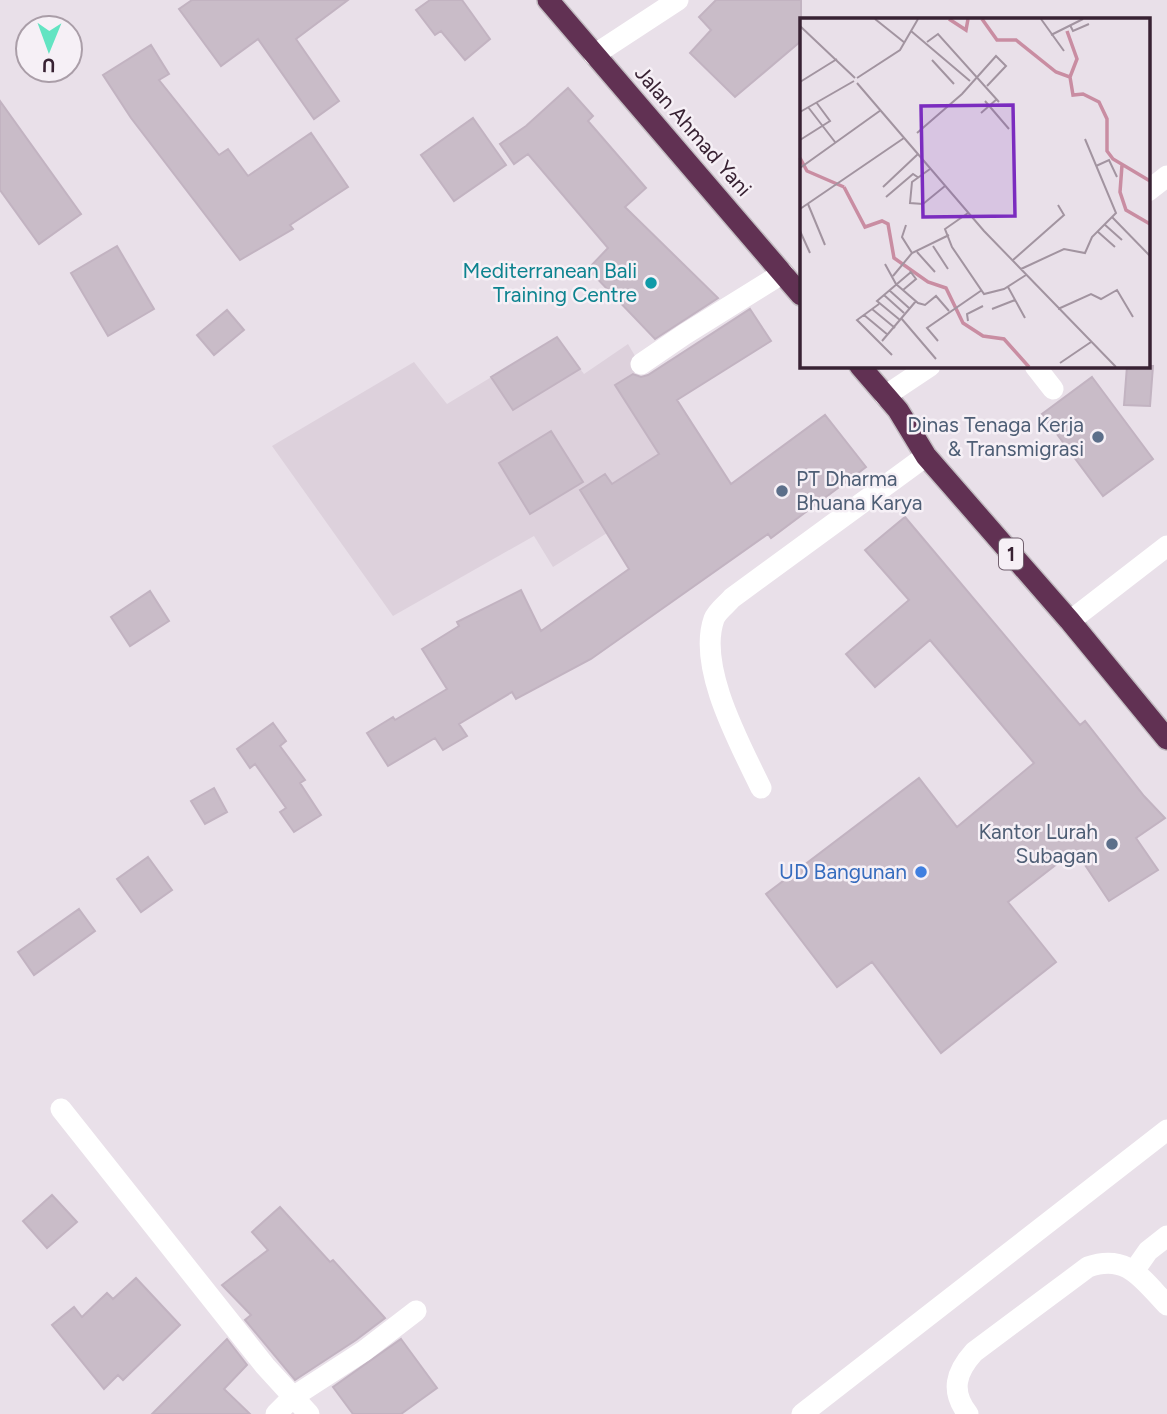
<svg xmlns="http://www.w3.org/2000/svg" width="1167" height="1414" font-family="Figtree,sans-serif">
	<rect width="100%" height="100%" fill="#e9e0e9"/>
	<!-- built -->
	<path fill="#ddd1dc" d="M 557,337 L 584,374 L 628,344 L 642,368 L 615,385 L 680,487 L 553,567 L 534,536 L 393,616 L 272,446 L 414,362 L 447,404 Z"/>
	<!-- building -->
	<path fill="#c9bcc8" stroke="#c2b3c1" stroke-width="2" d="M 192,0 L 348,0 L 296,39 L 339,101 L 314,119 L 258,39 L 221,66 L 179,9 Z
		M 430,0 L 462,0 L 490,39 L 465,60 L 441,31 L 435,35 L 416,10 Z
		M 716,0 L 801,0 L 801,41 L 735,97 L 690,53 L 711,30 L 699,17 Z
		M 151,45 L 169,74 L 159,80 L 219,155 L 228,149 L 248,176 L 311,133 L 348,187 L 290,225 L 293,229 L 240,260 L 131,118 L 103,75 Z
		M 568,88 L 593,116 L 588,121 L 646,188 L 625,207 L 718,298 L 655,339 L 588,269 L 608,248 L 528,154 L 514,164 L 500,144 L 526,126 Z
		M 0,101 L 81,214 L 39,244 L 0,190 Z
		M 473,118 L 506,165 L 454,201 L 421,155 Z
		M 117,246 L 154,309 L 108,336 L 71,273 Z
		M 750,309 L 771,341 L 677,400 L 731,484 L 825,415 L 866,467 L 771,538 L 768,534 L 591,659 L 516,699 L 512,692 L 459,724 L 467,736 L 443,750 L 435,738 L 388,766 L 367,733 L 393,717 L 395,720 L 447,689 L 422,649 L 459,626 L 457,622 L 521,590 L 541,631 L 629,569 L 580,490 L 605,474 L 612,484 L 659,454 L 615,385 L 633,374 L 641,377 L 648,375 Z
		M 227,310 L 244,330 L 214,355 L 197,335 Z
		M 557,337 L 580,369 L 513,410 L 491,377 Z
		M 1127,366 L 1153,366 L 1150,406 L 1124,405 Z
		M 1092,377 L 1153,459 L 1103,496 L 1042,414 Z
		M 551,431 L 583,482 L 530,514 L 499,463 Z
		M 905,517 L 1080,725 L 1085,721 L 1144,796 L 1165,818 L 1136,838 L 1158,870 L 1109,901 L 1075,850 L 1008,902 L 1056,962 L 941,1053 L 872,962 L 837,987 L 766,894 L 919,778 L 957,827 L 1034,763 L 930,640 L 875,687 L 846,654 L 909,600 L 865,550 Z
		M 150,591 L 169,621 L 130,646 L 111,617 Z
		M 273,723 L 286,741 L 280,746 L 305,780 L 300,783 L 321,815 L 294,832 L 280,812 L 286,808 L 255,764 L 250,768 L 237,749 Z
		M 214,788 L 227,812 L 205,824 L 191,801 Z
		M 148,857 L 172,890 L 141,912 L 117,879 Z
		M 79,909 L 95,931 L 34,975 L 18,952 Z
		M 52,1195 L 77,1222 L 47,1248 L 23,1221 Z
		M 280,1207 L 330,1262 L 333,1260 L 385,1318 L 356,1340 L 295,1380 L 245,1320 L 251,1315 L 222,1285 L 268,1250 L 252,1232 Z
		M 136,1278 L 180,1325 L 123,1380 L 118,1375 L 104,1389 L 52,1325 L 74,1307 L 82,1317 L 107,1293 L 113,1299 Z
		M 227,1339 L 247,1365 L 224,1389 L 250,1414 L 152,1414 Z
		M 401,1339 L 437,1388 L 401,1414 L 353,1414 L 333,1387 Z"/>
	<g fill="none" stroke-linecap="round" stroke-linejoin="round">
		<defs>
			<path id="highway" d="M 548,0 L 801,295
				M 860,366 L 898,410 L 926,456 L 1070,621 L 1167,739"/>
		</defs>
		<!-- highway casing -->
		<use href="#highway" stroke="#c3bdc2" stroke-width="24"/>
		<!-- minor -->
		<path stroke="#fff" stroke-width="21" d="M 594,55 L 678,0
			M 1148,191 L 1167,176
			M 641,364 L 685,334 L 783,273
			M 1035,366 L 1053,389
			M 885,396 L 930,366
			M 1070,621 L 1167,546
			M 761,788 C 740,744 697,667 714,619 C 717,611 726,605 732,598 L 926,456
			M 61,1109 L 265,1366 L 309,1414
			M 1134,1271 L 1148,1251 L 1167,1236
			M 276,1414 L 293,1397 L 364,1351 L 416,1311
			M 802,1414 L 1167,1130
			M 968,1414 C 950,1391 956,1372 974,1352 L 1088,1267 C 1127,1253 1142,1279 1167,1305"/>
		<!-- highway -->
		<use href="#highway" stroke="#613153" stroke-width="21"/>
	</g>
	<!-- markers -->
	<circle fill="#0f9aa8" stroke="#f6f0f6" stroke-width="2.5" cx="651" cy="283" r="7"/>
	<g fill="#5c6f8a" stroke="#f6f0f6" stroke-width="2.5">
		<circle cx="1098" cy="437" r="7"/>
		<circle cx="782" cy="491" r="7"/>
		<circle cx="1112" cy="844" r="7"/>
	</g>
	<circle fill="#3f7fe0" stroke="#f6f0f6" stroke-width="2.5" cx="921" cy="872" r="7"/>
	<g text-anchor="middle" stroke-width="5" stroke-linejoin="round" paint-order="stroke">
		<!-- shield labels -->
		<rect fill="#f6f0f6" stroke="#71606e" stroke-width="2" x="999" y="538.5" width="24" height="31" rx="5"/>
		<g font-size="19" font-weight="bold" fill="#382233">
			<text x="1011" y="561">1</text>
		</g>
		<!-- street labels -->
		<g font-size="21" fill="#382233" stroke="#f6f0f6">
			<text transform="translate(693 131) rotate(49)" y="7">Jalan Ahmad Yani</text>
		</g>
		<!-- culture labels -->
		<g font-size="21" fill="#0d838f" stroke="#f6f0f6" text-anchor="end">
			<text x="637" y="278">Mediterranean Bali<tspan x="637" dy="24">Training Centre</tspan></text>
		</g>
		<!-- service labels -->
		<g font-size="21" fill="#4e5e75" stroke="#f6f0f6" text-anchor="end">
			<text x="1084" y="432">Dinas Tenaga Kerja<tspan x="1084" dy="24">&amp; Transmigrasi</tspan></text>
			<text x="796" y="486" text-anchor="start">PT Dharma<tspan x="796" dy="24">Bhuana Karya</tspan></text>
			<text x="1098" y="839">Kantor Lurah<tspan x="1098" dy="24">Subagan</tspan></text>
		</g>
		<!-- shop labels -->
		<g font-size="21" fill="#366cbe" stroke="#f6f0f6" text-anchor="end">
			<text x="907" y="879">UD Bangunan</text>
		</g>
	</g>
	<!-- overview -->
	<g transform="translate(800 18)">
		<rect width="350" height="350" fill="#e9e0e9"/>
		<path fill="none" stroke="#c98da2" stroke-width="3.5" d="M 149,1 L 166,12 L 168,1M 182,1 L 197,22 L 216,22 L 256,54 L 270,59 L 273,77 L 283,76 L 299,84 L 307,101 L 307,133 L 313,141 L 350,163M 267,13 L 277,41 L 270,59M 0,140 L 7,153 L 44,169M 322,147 L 320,174 L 326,192 L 350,206M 44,169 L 65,209 L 82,203 L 88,206 L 94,240 L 128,264 L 146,270 L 163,305 L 183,318 L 204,321 L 229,349"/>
		<path fill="none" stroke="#a294a0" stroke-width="2" d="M 75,1 L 105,25M 241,1 L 264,33M 270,7 L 273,13 L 289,6M 0,8 L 55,60M 111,13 L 170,63M 251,17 L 283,1M 127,24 L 138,16 L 199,84M 132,42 L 154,66M 57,60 L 100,32 L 118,1M 0,64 L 37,41M 57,65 L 184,213 L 316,349M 185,83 L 209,111M 8,89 L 35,124M 0,94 L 54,63M 181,95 L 197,81M 117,115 L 162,76 L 196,38 L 206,48 L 187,68M 0,122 L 30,103 L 16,84M 296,148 L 309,142 L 317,159M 0,150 L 81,92M 130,151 L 112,164 L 110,185 L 123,186 L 145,168M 83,169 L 118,136M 86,179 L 113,156 L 119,160M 8,186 L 25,227M 0,191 L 104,120M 168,195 L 145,211 L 152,229 L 184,276 L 204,271 L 226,257M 312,199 L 350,238M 304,206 L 322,222M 106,207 L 102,219 L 112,235M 0,213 L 10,235M 297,213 L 315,229M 133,228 L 148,251M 117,234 L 135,254M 213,242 L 264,197 L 258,187M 85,246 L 96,266 L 118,285 L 125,287 L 136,278 L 149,293M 221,251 L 264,231 L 285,235 L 292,219 L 316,195 L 285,121M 93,258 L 112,235 L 149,217M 208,269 L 225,300M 89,272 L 109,290M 103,272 L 116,261 L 110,253M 84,277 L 104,295M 79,286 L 57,302 L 92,337M 72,291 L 95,310M 192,291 L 215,282M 258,291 L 291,276 L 301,281 L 317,272 L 333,299M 64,297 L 88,317M 101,300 L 136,341M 100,302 L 77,283 L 111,254M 168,303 L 167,296 L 183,288M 82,323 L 116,283M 138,323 L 127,310 L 182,272M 260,345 L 291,324"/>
		<path fill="#7b2cbf" fill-opacity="0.15" stroke="#7b2cbf" stroke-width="3.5" d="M 213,87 L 215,198 L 123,199 L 121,88 Z"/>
		<rect width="350" height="350" fill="none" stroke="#382233" stroke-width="3.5"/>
	</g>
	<!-- north arrow -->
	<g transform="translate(49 49) rotate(181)"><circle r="33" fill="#f6f0f6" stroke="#aa9ea8" stroke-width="2"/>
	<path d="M0-5L12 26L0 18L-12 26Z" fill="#63e4c2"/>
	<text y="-10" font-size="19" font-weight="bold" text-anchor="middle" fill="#382233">U</text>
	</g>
</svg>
